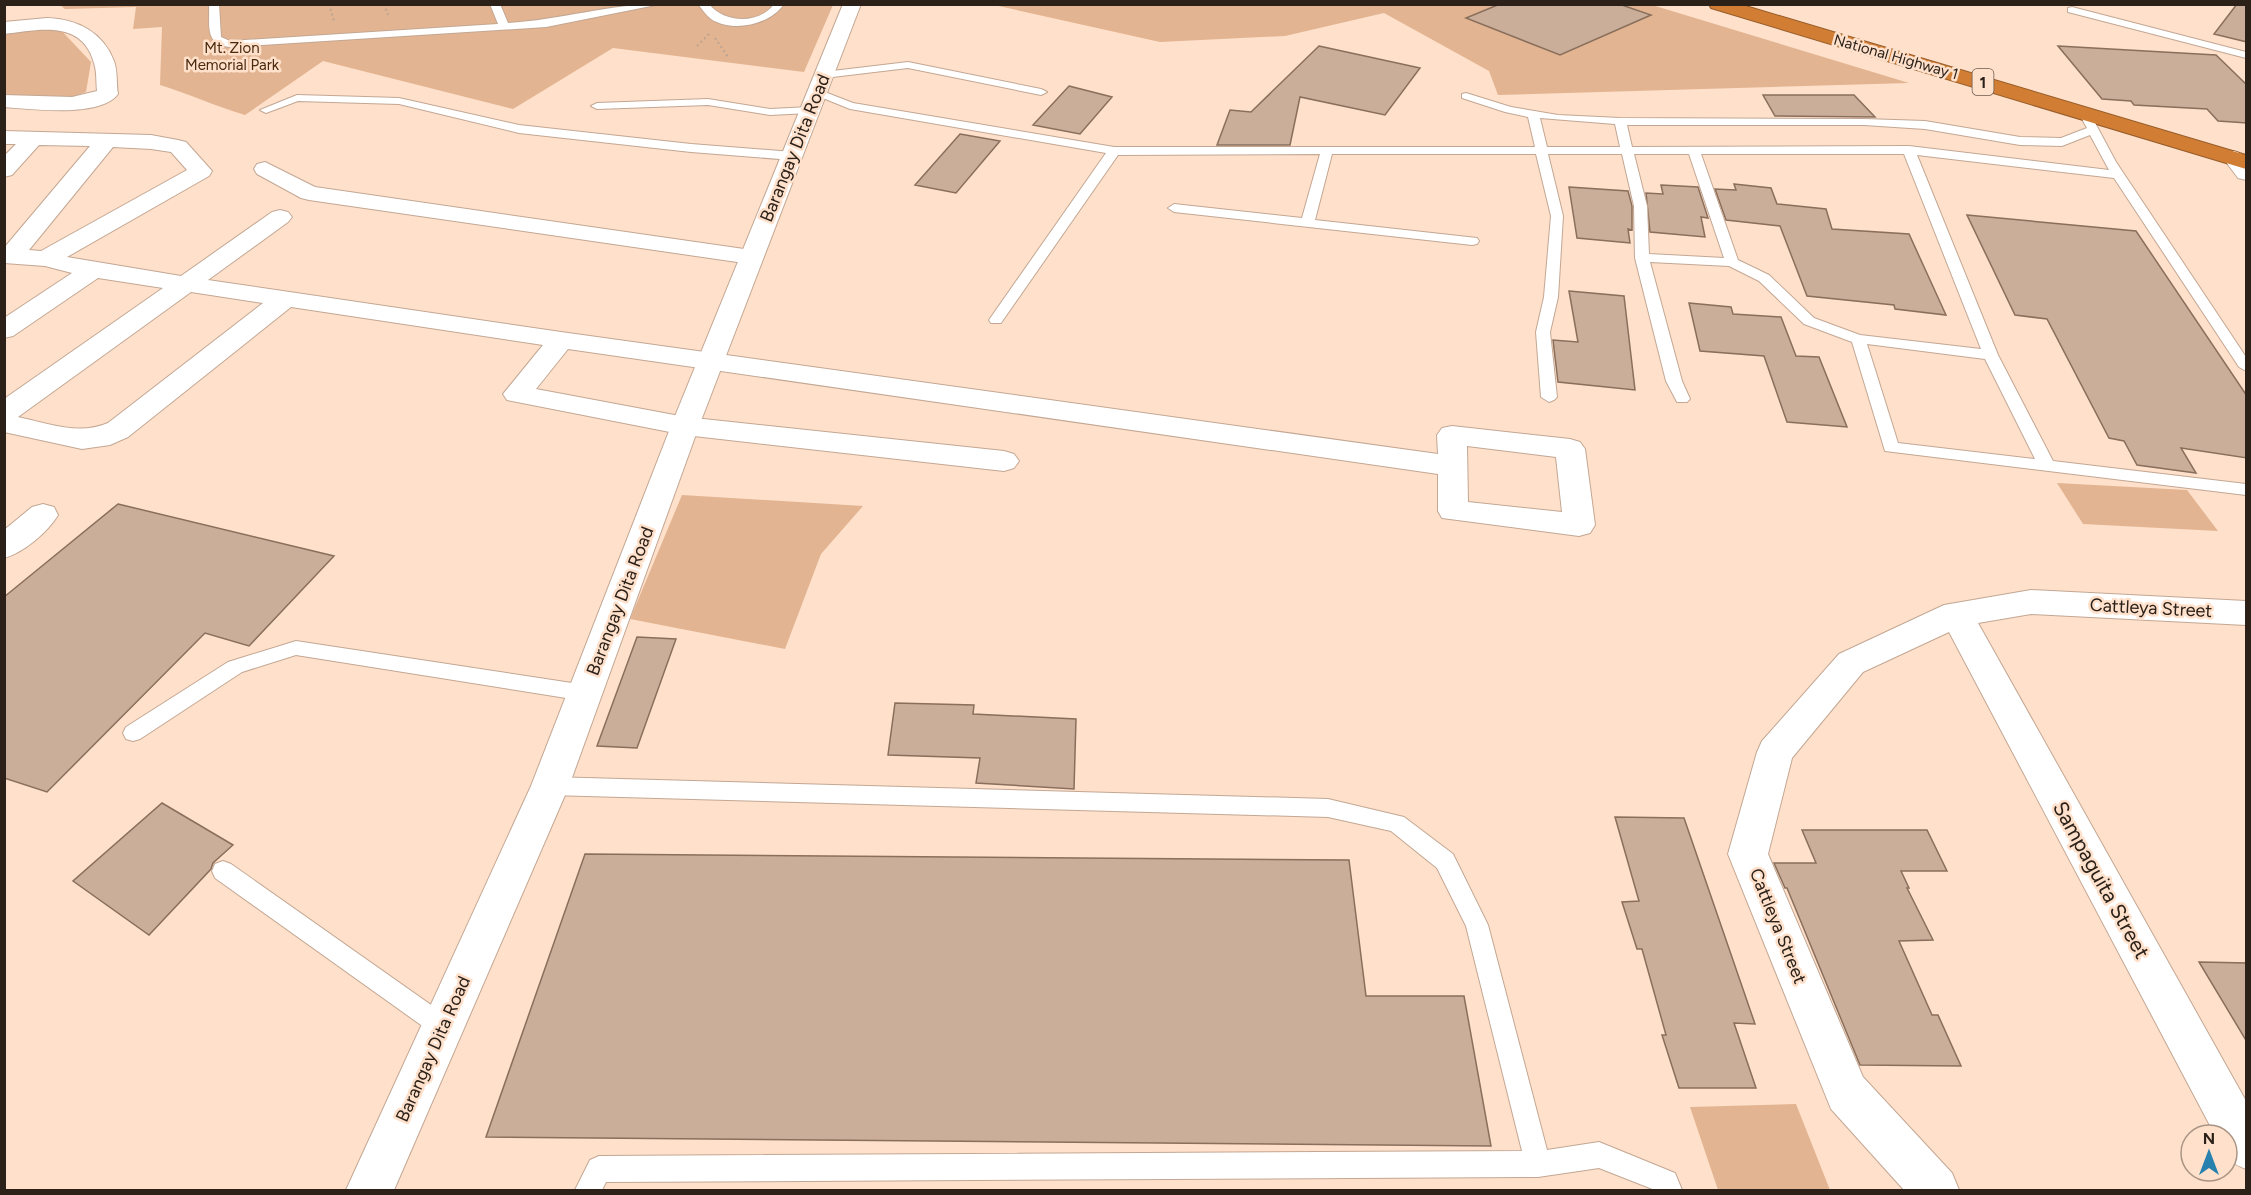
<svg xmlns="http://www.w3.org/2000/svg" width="2251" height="1195" font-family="Figtree,sans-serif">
	<rect width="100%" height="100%" fill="#fee0cb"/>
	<!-- green -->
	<path fill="#e3b491" d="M 60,5 L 833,5 L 804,72 L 613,48 L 513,109 L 323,61 L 245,115 C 215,106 189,94 160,85 L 162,27 L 133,29 L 136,7 L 65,9 Z
		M 994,5 L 1652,5 L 1909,83 L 1498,95 L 1489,71 L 1384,13 L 1285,36 L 1160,42 Z
		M 58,27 L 91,62 L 86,92 L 72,97 L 5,95 L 5,29 Z
		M 2057,483 L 2187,490 L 2218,531 L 2083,524 Z
		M 682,495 L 863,506 L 821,554 L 785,649 L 630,619 Z
		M 1796,1104 L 1830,1190 L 1718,1190 L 1690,1107 Z"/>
	<!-- building -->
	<path fill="#caae9a" stroke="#896f5c" stroke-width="1.5" d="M 1500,4 L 1619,4 L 1651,15 L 1560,55 L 1466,18 Z
		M 2237,4 L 2247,4 L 2247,42 L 2214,34 Z
		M 1319,46 L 1420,68 L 1385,115 L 1300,97 L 1290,145 L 1217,145 L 1230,110 L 1251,112 Z
		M 2058,46 L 2216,55 L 2247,85 L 2247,123 L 2218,121 L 2207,109 L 2134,105 L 2131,101 L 2102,99 Z
		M 1069,86 L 1112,97 L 1080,134 L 1033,125 Z
		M 1763,95 L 1854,95 L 1875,117 L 1775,116 Z
		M 960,134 L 1000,141 L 956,193 L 915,185 Z
		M 1734,184 L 1771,188 L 1777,204 L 1826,209 L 1832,229 L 1909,234 L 1946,315 L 1895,309 L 1894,305 L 1807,296 L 1780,226 L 1726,220 L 1715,189 L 1736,190 Z
		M 1661,185 L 1698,187 L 1708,218 L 1701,217 L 1705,237 L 1650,232 L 1646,193 L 1663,194 Z
		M 1569,187 L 1628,191 L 1632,206 L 1632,230 L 1628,229 L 1630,243 L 1577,238 Z
		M 1967,215 L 2136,231 L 2247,396 L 2247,458 L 2181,448 L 2196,473 L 2137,465 L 2124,441 L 2109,438 L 2047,319 L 2015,315 Z
		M 1569,291 L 1624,296 L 1635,390 L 1558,382 L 1553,340 L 1578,342 Z
		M 1689,303 L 1731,307 L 1733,314 L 1781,317 L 1796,356 L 1819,357 L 1847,427 L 1787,422 L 1764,356 L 1700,351 Z
		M 118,504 L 334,556 L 249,646 L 205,633 L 47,792 L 4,778 L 4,597 Z
		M 637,637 L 676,639 L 637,748 L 597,746 Z
		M 895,703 L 974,705 L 973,714 L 1076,719 L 1074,789 L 976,783 L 980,758 L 888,755 Z
		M 162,803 L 233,845 L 213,863 L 211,869 L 149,935 L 73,881 Z
		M 1615,817 L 1684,818 L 1755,1024 L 1734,1023 L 1756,1088 L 1679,1088 L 1662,1035 L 1666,1035 L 1642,949 L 1637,949 L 1622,902 L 1639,901 Z
		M 1802,830 L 1927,830 L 1947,871 L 1901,871 L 1909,888 L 1907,888 L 1933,940 L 1899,941 L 1932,1015 L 1938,1015 L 1961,1066 L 1860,1065 L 1787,888 L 1785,888 L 1774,863 L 1816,863 Z
		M 585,854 L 1349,860 L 1366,996 L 1464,996 L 1491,1146 L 486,1137 Z
		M 2199,962 L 2247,963 L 2247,1042 Z"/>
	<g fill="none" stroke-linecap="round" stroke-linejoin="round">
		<defs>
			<path id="lane" d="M 209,4 L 219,4 L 221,37 L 230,41 L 498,24 L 490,4 L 500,4 L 508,23 C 559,20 610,4 661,4 L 546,27 L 230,47 C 204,44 210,26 209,4 Z
				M 698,4 L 709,4 C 724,23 759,25 774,4 L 784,4 C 770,25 732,33 711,19 C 706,15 702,9 698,4 Z
				M 2072,7 L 2246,52 L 2246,58 L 2068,12 L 2068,8 Z
				M 908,62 L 1041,89 L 1047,92 L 1041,95 L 908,68 L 824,78 L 818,75 L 824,72 Z
				M 817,89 L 853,103 L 1114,147 L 1535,147 L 1528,117 L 1505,112 L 1462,98 L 1462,94 L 1466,93 L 1511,107 L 1558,115 L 1620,118 L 1864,119 L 1925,121 L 2020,137 L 2061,138 L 2087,128 L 2082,119 L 2088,116 L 2092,117 L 2116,162 L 2246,357 L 2246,371 L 2239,367 L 2114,178 L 1917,155 L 1998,355 L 2053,461 L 2246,484 L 2246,495 L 1885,451 L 1852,342 L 1804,324 L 1759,281 L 1729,266 L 1650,262 L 1682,381 L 1690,399 L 1687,402 L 1677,402 L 1666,381 L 1635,258 L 1634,206 L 1622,154 L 1548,154 L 1563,216 L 1558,297 L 1550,332 L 1557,397 L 1554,400 L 1549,402 L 1541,397 L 1536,332 L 1544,297 L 1551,216 L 1536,154 L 1332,154 L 1315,220 L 1477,238 L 1479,241 L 1477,244 L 1472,245 L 1174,212 L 1168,208 L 1174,204 L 1302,218 L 1320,154 L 1118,155 L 1001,323 L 991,323 L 989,320 L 1106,153 L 850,109 L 813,94 L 811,92 ZM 1540,118 L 1615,124 L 1620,147 L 1547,147 ZM 1627,125 L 1864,125 L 1925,129 L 2020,145 L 2062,146 L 2090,135 L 2109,170 L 1909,146 L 1632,147 ZM 1634,154 L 1689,154 L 1724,258 L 1649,254 L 1647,206 ZM 1701,154 L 1904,154 L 1981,349 L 1860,335 L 1814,318 L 1769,275 L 1738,260 ZM 1867,344 L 1985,359 L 2035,459 L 1898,443 Z
				M 297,95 L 399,98 L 519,125 L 691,144 L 792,152 L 798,156 L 792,160 L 691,152 L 519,133 L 399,104 L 298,101 L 266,113 L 260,110 Z
				M 708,99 L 770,109 L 810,107 L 816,110 L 810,113 L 770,115 L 708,105 L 597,109 L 591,106 L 597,103 Z
				M 296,641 L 585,685 L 592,688 L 595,693 L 592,698 L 585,701 L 296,655 L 242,672 L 140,739 L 133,741 L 126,739 L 123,733 L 126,727 L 228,662 Z
				M 550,777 L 1328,799 L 1404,817 L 1453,854 L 1488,925 L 1547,1150 L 1599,1142 L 1675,1173 L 1682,1190 L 1655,1190 L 1599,1168 L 1538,1177 L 606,1182 L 602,1190 L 575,1190 L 590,1160 L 599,1156 L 1522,1151 L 1466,926 L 1437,868 L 1391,831 L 1328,817 L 550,795 L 543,792 L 540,786 L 543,780 Z
				M 223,861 L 231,864 L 451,1019 L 455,1027 L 451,1035 L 443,1038 L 435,1035 L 215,878 L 212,871 L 215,864 Z"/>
			<path id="street" d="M 47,18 C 77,19 103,32 114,61 C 118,72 116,83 118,94 C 101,118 31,109 4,107 L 4,95 L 72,97 L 97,91 C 96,82 97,72 94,63 C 82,19 38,30 4,34 L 4,22 Z
				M 4,131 L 151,135 L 178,140 L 186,142 L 212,171 L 209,176 L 67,257 L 181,276 L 272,212 L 280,210 L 288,212 L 292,217 L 288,222 L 208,280 L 561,332 L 1438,454 L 1437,435 L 1442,428 L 1452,426 L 1570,439 L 1580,442 L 1585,449 L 1595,525 L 1590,533 L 1579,536 L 1442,518 L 1438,511 L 1438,474 L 568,349 L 536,389 L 685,417 L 1004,451 L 1014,454 L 1019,461 L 1014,468 L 1004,471 L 685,435 L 507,400 L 503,394 L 543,345 L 291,307 L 128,437 L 110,445 L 82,449 L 4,432 L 4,399 L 163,288 L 98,278 L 13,336 L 4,338 L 4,318 L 72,273 L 45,266 L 4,263 L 4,248 L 90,146 L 39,145 L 12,175 L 4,177 L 4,156 L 16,144 L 4,144 ZM 113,147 L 151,149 L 171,152 L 187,170 L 41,251 L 29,250 ZM 191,292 L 263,303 L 108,423 C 79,436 47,423 18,417 ZM 1467,446 L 1556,457 L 1562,512 L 1468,502 Z
				M 2234,151 C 2250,155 2246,166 2246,180 L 2238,178 L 2223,158 L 2226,153 Z
				M 265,162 L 315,187 L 751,250 L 760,252 L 763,257 L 760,262 L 751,264 L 309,200 L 301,198 L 257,174 L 254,169 L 257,164 Z
				M 43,504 L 54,507 L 58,515 C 48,532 23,553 4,558 L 4,530 L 32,507 Z
				M 2031,590 L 2246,601 L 2246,625 L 2031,614 L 1978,623 L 2246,1101 L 2246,1169 C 2224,1160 2227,1158 2227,1135 L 2215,1135 L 1949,632 L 1863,672 L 1792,758 L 1768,854 L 1863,1077 L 1952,1173 L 1959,1190 L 1904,1190 L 1831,1109 L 1728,854 L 1757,752 L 1762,741 L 1839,654 L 1944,605 Z"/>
			<path id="secondary" d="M 843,4 L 861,4 L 699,426 L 569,786 L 394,1190 L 346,1190 L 531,786 L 671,426 Z"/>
			<path id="highway" d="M 1709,4 L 1739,4 L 2246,155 L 2246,169 L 1711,8 Z"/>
		</defs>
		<!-- lane casing -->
		<use href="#lane" stroke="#c3a793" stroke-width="2"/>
		<!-- street casing -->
		<use href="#street" stroke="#c3a793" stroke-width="2"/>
		<!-- secondary casing -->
		<use href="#secondary" stroke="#c3a793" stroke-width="2"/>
		<!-- highway casing -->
		<use href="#highway" stroke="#975d2a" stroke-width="2"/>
		<!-- path -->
		<path stroke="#bca493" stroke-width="2" stroke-dasharray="2 3" stroke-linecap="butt" d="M 329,4 L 334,21
			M 384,4 L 388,15
			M 715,38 L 728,57
			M 697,46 L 709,34"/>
		<!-- lane -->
		<use href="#lane" fill="#fff" fill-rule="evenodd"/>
		<!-- street -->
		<use href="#street" fill="#fff" fill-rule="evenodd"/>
		<!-- secondary -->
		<use href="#secondary" fill="#fff" fill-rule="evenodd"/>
		<!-- highway -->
		<use href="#highway" fill="#d17d33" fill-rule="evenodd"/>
	</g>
	<g text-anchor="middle" stroke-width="5" stroke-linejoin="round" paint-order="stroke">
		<!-- far-park labels -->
		<g font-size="15" fill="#4a290c" stroke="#fee0cb">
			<text x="232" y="53">Mt. Zion<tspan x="232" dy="17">Memorial Park</tspan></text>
		</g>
		<!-- far-street labels -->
		<g font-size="15" fill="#2b2119" stroke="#fee0cb">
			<text transform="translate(1896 57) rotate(16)" y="5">National Highway 1</text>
		</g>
		<!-- shield labels -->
		<rect fill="#fee0cb" stroke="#6a5a4e" stroke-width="1.5" x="1972.5" y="69" width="21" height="26" rx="4.5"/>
		<g font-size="16" font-weight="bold" fill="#2b2119">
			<text x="1983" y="88">1</text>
		</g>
		<!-- street labels -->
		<g font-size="18" fill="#2b2119" stroke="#fee0cb">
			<text transform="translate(795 148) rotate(-68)" y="6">Barangay Dita Road</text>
			<text transform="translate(620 601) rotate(-69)" y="6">Barangay Dita Road</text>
			<text transform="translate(2151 608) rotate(3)" y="6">Cattleya Street</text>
			<text transform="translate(1778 926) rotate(68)" y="6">Cattleya Street</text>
			<text transform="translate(433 1049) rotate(-66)" y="6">Barangay Dita Road</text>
		</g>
		<!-- near-street labels -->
		<g font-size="21" fill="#2b2119" stroke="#fee0cb">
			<text transform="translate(2101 880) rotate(61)" y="7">Sampaguita Street</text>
		</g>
	</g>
	<!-- border -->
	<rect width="2251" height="1195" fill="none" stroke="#2b2119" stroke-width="12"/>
	<!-- north arrow -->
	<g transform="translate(2209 1153)"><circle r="28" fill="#fee0cb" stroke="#aa9484" stroke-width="1.5"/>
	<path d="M0-4.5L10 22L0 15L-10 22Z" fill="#2681af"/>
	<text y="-9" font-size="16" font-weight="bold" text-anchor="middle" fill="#2b2119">N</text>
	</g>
</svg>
